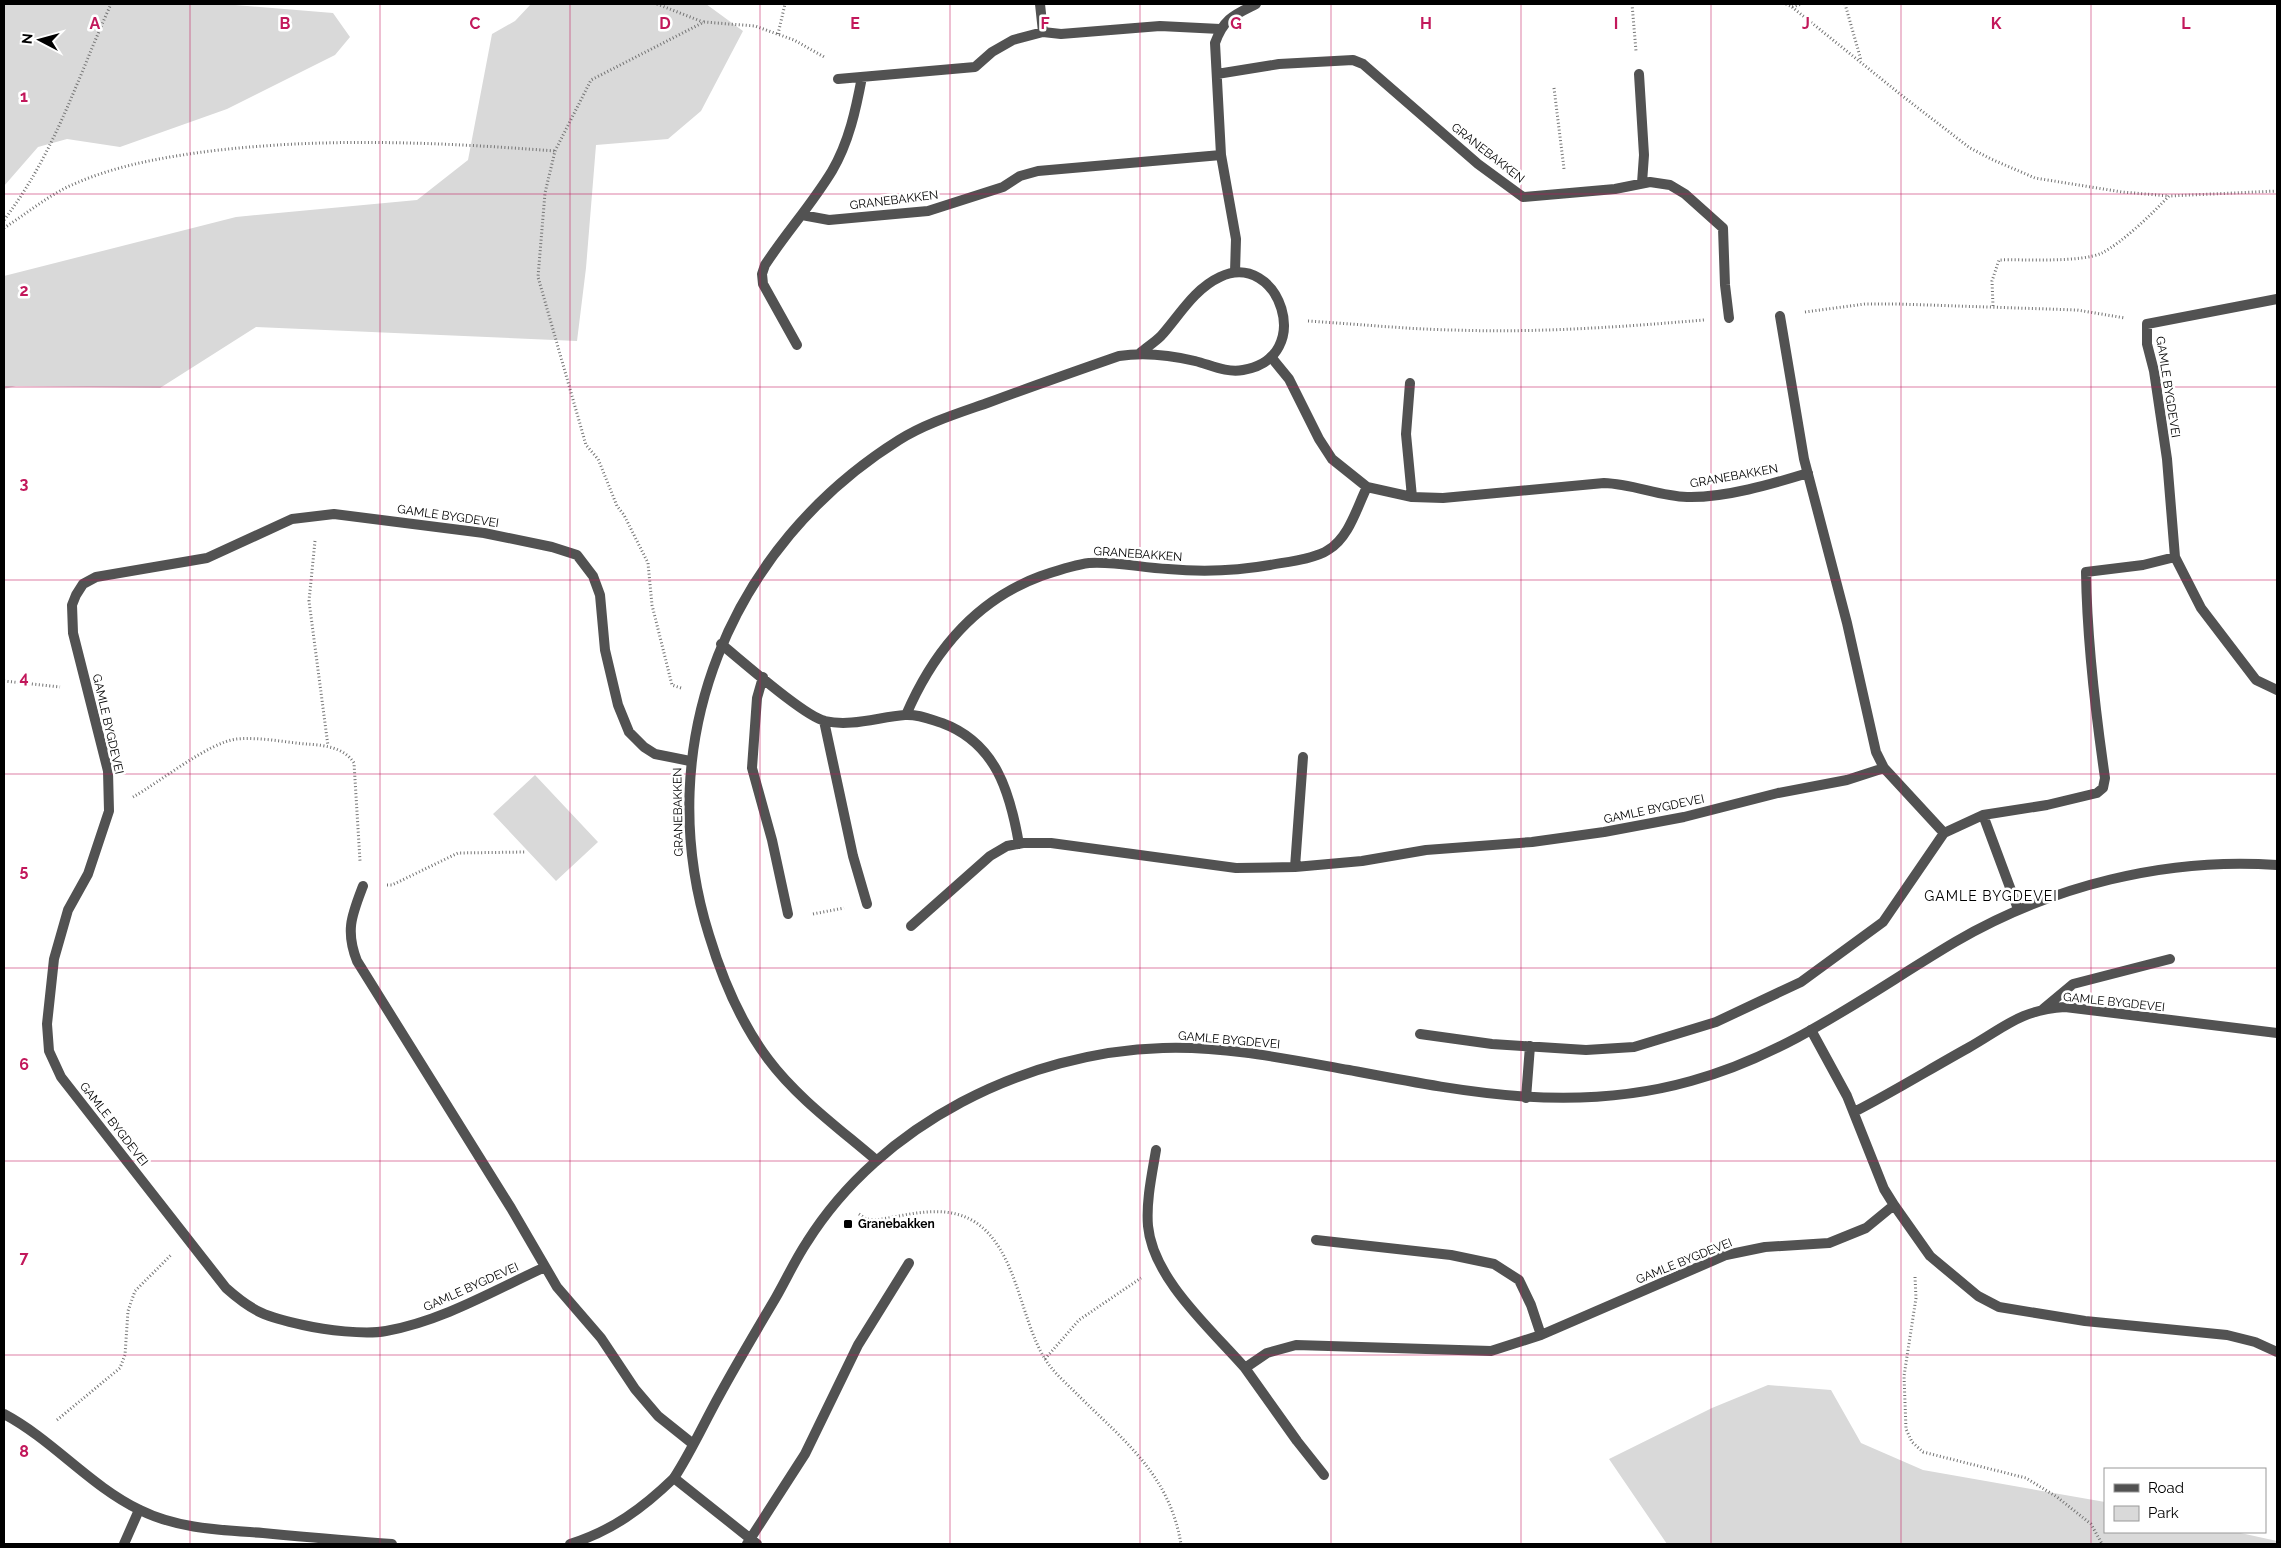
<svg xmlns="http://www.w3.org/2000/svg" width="2281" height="1548" font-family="Raleway,sans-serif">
	<rect width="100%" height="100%" fill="#fff"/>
	<!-- green -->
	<path fill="#d9d9d9" d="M 4,4 L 223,4 L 333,13 L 350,37 L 335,55 L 227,109 L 120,147 L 67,139 L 38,147 L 4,186 Z
		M 531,4 L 706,4 L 743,31 L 701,111 L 668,139 L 596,145 L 586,268 L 577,341 L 256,327 L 160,388 L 16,386 L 4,389 L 4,276 L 236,217 L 417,200 L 468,160 L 492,34 L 515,21 Z
		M 535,775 L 598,842 L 556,881 L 493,814 Z
		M 1768,1385 L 1831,1390 L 1861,1443 L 1923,1470 L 2105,1502 L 2105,1532 L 2236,1532 L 2277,1541 L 2277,1544 L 1667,1544 L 1609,1459 L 1712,1408 Z"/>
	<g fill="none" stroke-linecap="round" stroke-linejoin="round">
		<!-- path -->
		<path stroke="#747474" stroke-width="3" stroke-dasharray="1 2.5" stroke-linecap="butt" d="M 657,4 L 703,22
			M 1632,4 L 1636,51
			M 1786,4 L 1792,7 L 1802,4
			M 1845,4 L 1861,60
			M 1792,7 L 1905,98 L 1970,148 L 1991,159 L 2035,178 L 2122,192 L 2169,196
			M 778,34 L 785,4
			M 1554,88 L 1564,169
			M 4,220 C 55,153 77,79 111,4
			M 4,228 C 26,214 50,194 74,184 C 115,166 159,158 203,152 C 319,137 438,142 555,151
			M 1993,306 L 1992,281 L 1999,260 C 2024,259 2080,263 2102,253 C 2123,242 2153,213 2169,196 L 2277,191
			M 1805,312 L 1865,304 L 1898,304 L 2077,310 L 2125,318
			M 1308,321 C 1357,324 1404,329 1453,330 C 1537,333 1620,327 1704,320
			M 315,541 L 309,601 L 328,746
			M 4,681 L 60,687
			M 681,688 L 672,685 L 652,605 L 648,563 L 624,515 L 617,506 L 598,459 L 586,445 L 538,277 L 545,193 L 555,151 L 591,80 L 704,22 L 755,26 L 794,40 L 826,58
			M 133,797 C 160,782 209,742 237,739 C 260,737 283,742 306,744 C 323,745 344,747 354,763 L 360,861
			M 387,885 L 392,885 L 458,853 L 525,852
			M 813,914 L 844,908
			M 859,1214 L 866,1219 L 876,1220 C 909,1215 945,1203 975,1222 C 1017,1249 1020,1319 1045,1359 C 1053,1372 1067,1384 1078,1395 C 1125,1442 1169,1474 1181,1544
			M 1915,1277 L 1916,1298 L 1904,1376 L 1906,1429 L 1912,1442 L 1923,1452 L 2026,1478 L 2057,1497 L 2091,1524 L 2102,1544
			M 1045,1359 L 1079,1320 L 1141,1278
			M 57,1420 L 120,1368 L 125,1355 L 128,1311 L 135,1291 L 171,1255"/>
		<!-- lane -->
		<path stroke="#525252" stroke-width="10" d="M 1040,4 L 1043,32
			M 1217,74 L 1279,64 L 1353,60 L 1363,64 L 1478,164 L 1523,197 L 1615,189 L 1650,182 L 1670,185 L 1685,194 L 1723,228 L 1725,285 L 1729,318
			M 1639,74 L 1644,155 L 1642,183
			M 838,79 L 975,67 L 992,52 L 1013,40 L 1043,32 L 1061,34 L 1160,26 L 1220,29
			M 802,215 L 829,220 L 928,211 L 1003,187 L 1020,176 L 1038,171 L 1221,155
			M 1235,272 L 1236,239 L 1221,155 L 1215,43 C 1224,18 1234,15 1256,4
			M 2277,299 L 2147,324 L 2147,344 L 2154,371 L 2167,459 L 2175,557 L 2201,608 L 2230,646 L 2256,680 L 2277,690
			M 1780,316 L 1804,459 L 1847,623 L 1876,752 L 1884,768 L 1944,833
			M 797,345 L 763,284 L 762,274 L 765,265 C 786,233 812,204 832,171 C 849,142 856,109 862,77
			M 1271,357 L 1289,379 L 1319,439 L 1332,459 L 1367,487 L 1412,497 L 1443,498 L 1604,483 C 1633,484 1659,496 1687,497 C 1725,498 1772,484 1808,473
			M 1410,383 L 1406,434 L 1412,497
			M 721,644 C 741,660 805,717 825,721 C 851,727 879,717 905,715 C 918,714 929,719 942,723 C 996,743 1010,792 1019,844
			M 763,677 L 757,698 L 752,768 L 772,840 L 788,914
			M 906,715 C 933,652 976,600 1041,576 C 1056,571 1073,565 1089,563 C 1115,561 1142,568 1168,569 C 1202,572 1236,571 1270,565 C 1286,562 1315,559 1328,550 C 1349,538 1357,507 1367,487
			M 824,721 L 853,856 L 867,904
			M 1983,815 L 2018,909
			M 1944,833 L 1983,815 L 2047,805 L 2097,793 L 2103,788 L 2105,778 C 2095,709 2087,641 2086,572 L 2143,565 L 2175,557
			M 1295,867 L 1362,861 L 1426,850 L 1532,842 L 1604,832 L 1684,817 L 1778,793 L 1847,780 L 1884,768
			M 363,886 C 352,915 345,930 357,961 L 511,1208 L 557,1287 L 601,1338 L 635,1389 L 658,1416 L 693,1444
			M 911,926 L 990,856 L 1007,846 L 1023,843 L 1051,843 L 1236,868 L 1295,867 L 1303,757
			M 2043,1009 L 2073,984 L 2170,959
			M 1420,1034 L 1492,1044 L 1586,1050 L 1634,1047 L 1716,1022 L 1801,982 L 1883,922 L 1944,833
			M 1526,1098 L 1530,1046
			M 1854,1112 C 1893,1092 1930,1069 1968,1048 C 2005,1027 2020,1010 2065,1007 L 2277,1033
			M 1156,1150 C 1152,1174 1146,1201 1148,1226 C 1153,1279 1211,1329 1245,1368 L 1267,1353 L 1296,1345 L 1491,1351 L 1541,1335 L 1726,1255 L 1765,1247 L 1829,1243 L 1866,1228 L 1894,1205 L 1884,1189 L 1847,1096 L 1811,1030
			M 1894,1205 L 1930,1256 L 1978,1296 L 1999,1307 L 2085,1321 L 2227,1335 L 2255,1342 L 2277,1352
			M 1316,1240 L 1451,1255 L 1494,1264 L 1519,1280 L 1531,1305 L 1541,1335
			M 545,1267 C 493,1291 442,1321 386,1331 C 365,1335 325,1330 303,1325 C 267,1317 254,1313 226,1288 L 61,1077 L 49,1051 L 47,1024 L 54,959 L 68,910 L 88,874 L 109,811 L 108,771 L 73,633 L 72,605 L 76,595 L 83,584 L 96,577 L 207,558 L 292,519 L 334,514 L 484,533 L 552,547 L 577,555 L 593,576 L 600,595 L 605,650 L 618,705 L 629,732 L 644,747 L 655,754 L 690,761
			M 1245,1368 L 1297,1441 L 1324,1475
			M 674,1478 L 757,1544
			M 124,1544 L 139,1510
			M 747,1544 L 805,1454 L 858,1345 L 909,1263"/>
		<!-- street -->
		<path stroke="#525252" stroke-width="10" d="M 876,1160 C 840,1129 797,1098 768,1059 C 741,1023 722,978 709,935 C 649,743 730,546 899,440 C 926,423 959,413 990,402 C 1033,386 1076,371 1119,356 C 1144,352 1170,355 1195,361 C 1211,365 1226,373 1243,370 C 1317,358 1279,249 1220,277 C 1194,289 1179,316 1161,336 C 1155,342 1147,347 1140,353
			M 4,1414 C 53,1440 90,1486 140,1510 C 178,1529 222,1530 263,1533 C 306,1537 349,1541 392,1544
			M 570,1544 C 612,1531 643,1508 674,1478 C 691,1452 704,1423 719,1396 C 737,1363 756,1331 775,1299 C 786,1280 795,1260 807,1242 C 881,1124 1026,1052 1163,1048 C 1226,1046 1287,1059 1349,1070 C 1465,1092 1574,1114 1691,1081 C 1788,1055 1869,993 1955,942 C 2051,886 2166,857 2277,865"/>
	</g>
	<!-- grid -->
	<path fill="none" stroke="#c2185b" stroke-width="1" stroke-opacity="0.55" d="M 190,4 L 190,1544M 380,4 L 380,1544M 570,4 L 570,1544M 760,4 L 760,1544M 950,4 L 950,1544M 1140,4 L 1140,1544M 1331,4 L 1331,1544M 1521,4 L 1521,1544M 1711,4 L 1711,1544M 1901,4 L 1901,1544M 2091,4 L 2091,1544M 4,194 L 2277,194M 4,387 L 2277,387M 4,580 L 2277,580M 4,774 L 2277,774M 4,968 L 2277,968M 4,1161 L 2277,1161M 4,1355 L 2277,1355"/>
	<!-- markers -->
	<rect fill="#000" stroke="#fff" stroke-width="2" x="843" y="1219" width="10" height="10" rx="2.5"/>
	<g text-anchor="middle" stroke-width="5" stroke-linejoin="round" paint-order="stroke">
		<!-- street labels -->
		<g font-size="12" fill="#000" stroke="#fff">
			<text transform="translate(1488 153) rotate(38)" y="4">GRANEBAKKEN</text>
			<text transform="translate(894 200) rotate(-7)" y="4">GRANEBAKKEN</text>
			<text transform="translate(2168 387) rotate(81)" y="4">GAMLE BYGDEVEI</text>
			<text transform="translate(1734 476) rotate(-10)" y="4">GRANEBAKKEN</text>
			<text transform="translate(448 516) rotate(8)" y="4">GAMLE BYGDEVEI</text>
			<text transform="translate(1138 554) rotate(4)" y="4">GRANEBAKKEN</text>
			<text transform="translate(108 724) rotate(77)" y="4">GAMLE BYGDEVEI</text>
			<text transform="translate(1654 809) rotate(-12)" y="4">GAMLE BYGDEVEI</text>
			<text transform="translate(678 812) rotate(-91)" y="4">GRANEBAKKEN</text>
			<text transform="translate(2114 1002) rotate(6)" y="4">GAMLE BYGDEVEI</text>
			<text transform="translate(1229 1040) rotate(5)" y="4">GAMLE BYGDEVEI</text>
			<text transform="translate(114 1124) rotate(52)" y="4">GAMLE BYGDEVEI</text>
			<text transform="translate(1684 1261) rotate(-22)" y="4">GAMLE BYGDEVEI</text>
			<text transform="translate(471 1287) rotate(-24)" y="4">GAMLE BYGDEVEI</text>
		</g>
		<!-- poi labels -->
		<g font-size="12" font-weight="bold" fill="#000" stroke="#fff" text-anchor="start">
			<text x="858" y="1228">Granebakken</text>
		</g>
		<!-- neighbourhood labels -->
		<g font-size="14" letter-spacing="1" fill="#000" stroke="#fff">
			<text x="1991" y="901">GAMLE BYGDEVEI</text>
		</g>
	</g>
	<g font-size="16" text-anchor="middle" font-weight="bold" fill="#c2185b" stroke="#fff" stroke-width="5" stroke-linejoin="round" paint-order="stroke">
		<text x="95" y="29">A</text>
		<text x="285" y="29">B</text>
		<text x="475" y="29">C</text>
		<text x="665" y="29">D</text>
		<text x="855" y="29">E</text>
		<text x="1045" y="29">F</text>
		<text x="1236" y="29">G</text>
		<text x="1426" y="29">H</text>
		<text x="1616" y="29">I</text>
		<text x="1806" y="29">J</text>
		<text x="1996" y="29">K</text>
		<text x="2186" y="29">L</text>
		<text x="24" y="102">1</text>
		<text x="24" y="296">2</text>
		<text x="24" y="489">3</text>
		<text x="24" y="683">4</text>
		<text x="24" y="876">5</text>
		<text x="24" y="1070">6</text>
		<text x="24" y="1263">7</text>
		<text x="24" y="1457">8</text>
	</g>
	<!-- border -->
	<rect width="2281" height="1548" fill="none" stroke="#000000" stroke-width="10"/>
	<!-- legend -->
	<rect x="2104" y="1468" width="162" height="65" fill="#ffffff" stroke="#999999"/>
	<rect x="2114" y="1484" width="25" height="8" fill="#525252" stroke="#999999"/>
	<text x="2148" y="1493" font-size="15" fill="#000000">Road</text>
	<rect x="2114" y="1506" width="25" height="15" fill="#d9d9d9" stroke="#999999"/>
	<text x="2148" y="1518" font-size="15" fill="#000000">Park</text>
	<!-- north arrow -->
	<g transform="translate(40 40) rotate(276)" stroke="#ffffff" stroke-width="4" paint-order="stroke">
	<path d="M0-4L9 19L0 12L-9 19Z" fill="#000000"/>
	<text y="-8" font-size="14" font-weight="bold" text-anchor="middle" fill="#000000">N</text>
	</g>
</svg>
